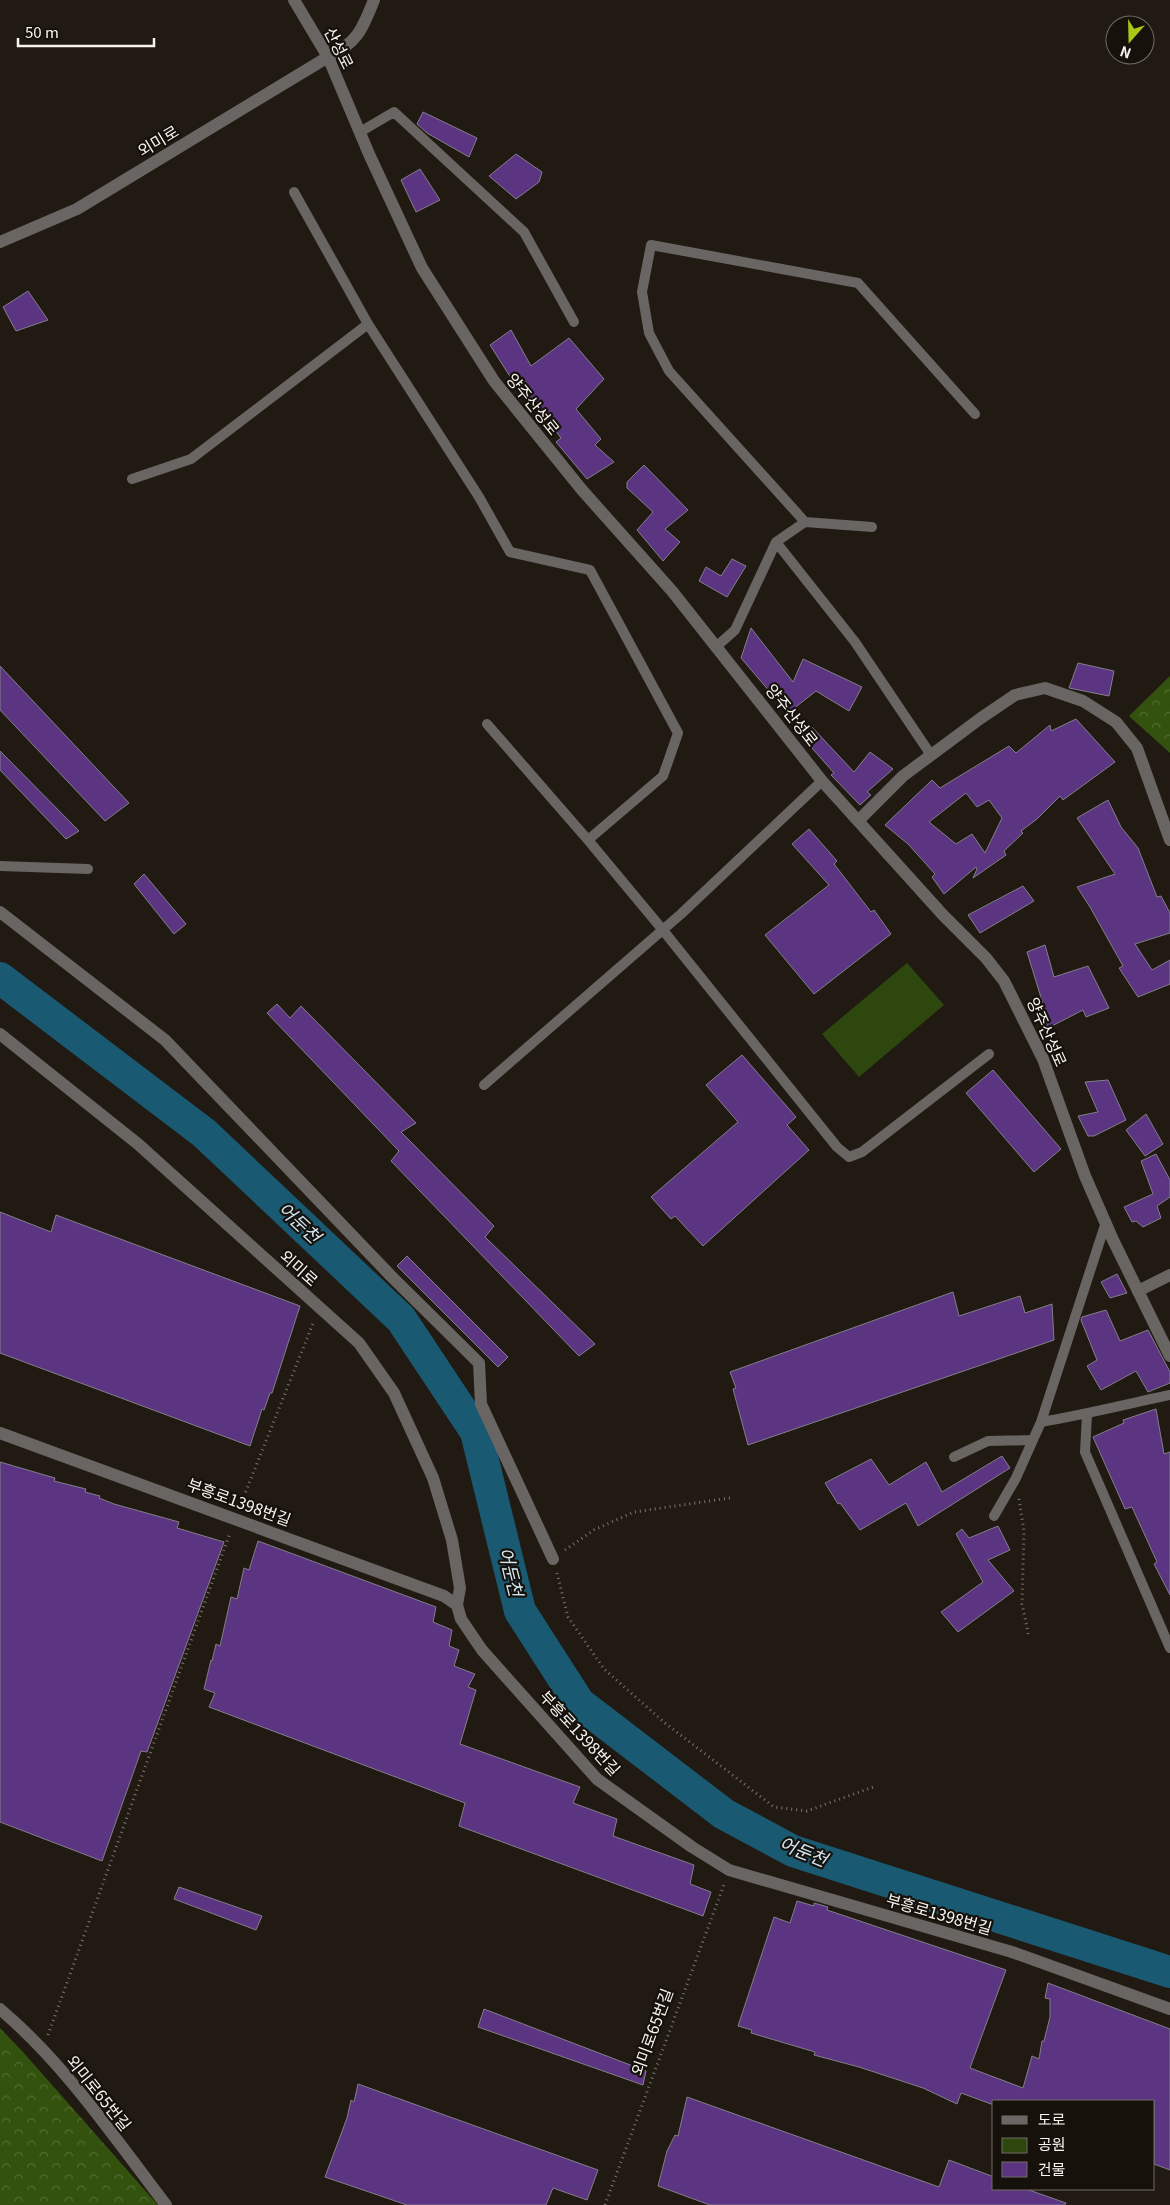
<svg xmlns="http://www.w3.org/2000/svg" width="1170" height="2205" font-family="Georgia,'Noto Sans KR',serif">
	<defs>
		<pattern id="forest-crowns" width="20" height="18" patternUnits="userSpaceOnUse" patternTransform="scale(1.25)"><rect width="20" height="18" fill="#33520e"/><path d="M2 6a3 3 0 1 1 6 0M12 15a3 3 0 1 1 6 0" fill="none" stroke="#516c31"/></pattern>
	</defs>
	<rect width="100%" height="100%" fill="#201a13"/>
	<!-- green -->
	<path fill="#2d470e" d="M 907,963 L 944,1005 L 859,1077 L 822,1034 Z"/>
	<!-- forest -->
	<path fill="url(#forest-crowns)" d="M 1170,676 L 1170,753 L 1129,716 Z
		M 0,2028 L 23,2052 L 158,2205 L 0,2205 Z"/>
	<g fill="none" stroke-linecap="round" stroke-linejoin="round">
		<!-- river -->
		<path stroke="#195972" stroke-width="32" d="M 0,978 L 204,1133 L 401,1319 L 476,1432 L 520,1611 L 579,1703 L 724,1814 L 793,1851 L 1170,1972"/>
	</g>
	<!-- building -->
	<path fill="#5b3581" stroke="#837f89" fill-rule="evenodd" d="M 423,112 L 477,138 L 469,157 L 427,133 L 417,124 Z
		M 516,154 L 542,172 L 539,182 L 516,199 L 489,176 Z
		M 420,169 L 440,200 L 416,212 L 401,180 Z
		M 28,291 L 48,320 L 16,331 L 3,307 Z
		M 511,330 L 531,366 L 569,338 L 604,379 L 576,409 L 601,439 L 595,445 L 614,462 L 587,479 L 556,442 L 561,438 L 514,375 L 511,378 L 490,345 Z
		M 644,465 L 688,510 L 665,529 L 680,542 L 663,561 L 637,530 L 653,512 L 627,488 L 627,482 Z
		M 732,559 L 746,566 L 727,597 L 699,581 L 706,567 L 721,576 Z
		M 751,628 L 793,682 L 803,659 L 862,687 L 849,711 L 816,691 L 788,713 L 741,658 Z
		M 1078,663 L 1114,671 L 1109,696 L 1069,688 Z
		M 0,666 L 129,803 L 105,821 L 0,710 Z
		M 1076,719 L 1115,762 L 1063,800 L 1060,796 L 1037,819 L 1021,831 L 1023,833 L 1004,851 L 1006,855 L 973,878 L 977,869 L 976,867 L 944,894 L 932,877 L 935,874 L 908,844 L 885,825 L 932,780 L 940,788 L 1009,746 L 1016,753 L 1050,725 L 1051,731 ZM 966,793 L 977,807 L 989,800 L 1002,818 L 985,853 L 972,834 L 956,844 L 929,822 Z
		M 809,724 L 854,772 L 870,752 L 893,769 L 867,792 L 871,795 L 860,805 L 831,775 L 834,773 L 796,730 Z
		M 0,751 L 79,831 L 66,839 L 0,770 Z
		M 1108,800 L 1121,827 L 1138,848 L 1157,897 L 1161,896 L 1170,913 L 1170,933 L 1135,944 L 1152,970 L 1170,960 L 1170,984 L 1138,997 L 1119,968 L 1123,966 L 1090,907 L 1077,887 L 1115,874 L 1077,818 Z
		M 809,829 L 837,861 L 834,864 L 871,912 L 874,910 L 891,934 L 814,994 L 765,935 L 829,885 L 792,844 Z
		M 144,874 L 186,924 L 174,934 L 134,884 Z
		M 1023,886 L 1034,901 L 980,933 L 968,915 Z
		M 1045,945 L 1054,977 L 1088,966 L 1109,1008 L 1086,1017 L 1083,1010 L 1048,1028 L 1041,1005 L 1043,1004 L 1027,952 Z
		M 277,1004 L 290,1018 L 301,1006 L 416,1123 L 401,1132 L 494,1226 L 485,1237 L 595,1344 L 579,1356 L 391,1161 L 399,1151 L 267,1013 Z
		M 742,1055 L 796,1117 L 787,1125 L 809,1150 L 703,1246 L 675,1216 L 671,1219 L 651,1197 L 738,1122 L 706,1085 Z
		M 993,1070 L 1061,1149 L 1034,1172 L 966,1093 Z
		M 1108,1080 L 1126,1120 L 1094,1136 L 1088,1136 L 1078,1116 L 1098,1112 L 1085,1082 Z
		M 1146,1114 L 1163,1144 L 1145,1156 L 1126,1130 Z
		M 1156,1154 L 1170,1180 L 1170,1197 L 1157,1206 L 1161,1218 L 1143,1227 L 1136,1221 L 1132,1222 L 1124,1207 L 1153,1194 L 1141,1161 Z
		M 0,1212 L 51,1232 L 56,1215 L 300,1306 L 272,1393 L 270,1393 L 264,1410 L 262,1409 L 250,1446 L 0,1353 Z
		M 407,1256 L 508,1357 L 498,1367 L 397,1266 Z
		M 1117,1274 L 1127,1293 L 1110,1298 L 1101,1282 Z
		M 953,1292 L 959,1316 L 1020,1296 L 1025,1313 L 1052,1304 L 1054,1340 L 748,1445 L 733,1389 L 736,1388 L 730,1372 Z
		M 1106,1310 L 1120,1341 L 1148,1330 L 1170,1372 L 1170,1383 L 1148,1392 L 1136,1371 L 1101,1390 L 1087,1366 L 1097,1360 L 1081,1320 L 1082,1317 Z
		M 1156,1409 L 1164,1454 L 1170,1452 L 1170,1595 L 1154,1564 L 1157,1562 L 1132,1507 L 1125,1509 L 1093,1437 L 1124,1423 L 1123,1420 Z
		M 1002,1456 L 1010,1468 L 918,1526 L 906,1503 L 860,1530 L 840,1503 L 838,1504 L 825,1483 L 871,1459 L 889,1485 L 926,1462 L 942,1492 Z
		M 0,1462 L 55,1478 L 54,1481 L 86,1489 L 85,1492 L 100,1496 L 99,1498 L 114,1504 L 179,1522 L 177,1528 L 224,1542 L 147,1752 L 141,1751 L 102,1861 L 0,1822 Z
		M 998,1526 L 1010,1550 L 988,1560 L 1014,1591 L 958,1632 L 941,1612 L 983,1582 L 956,1534 L 962,1529 L 969,1538 Z
		M 258,1541 L 436,1607 L 433,1622 L 452,1630 L 449,1646 L 459,1650 L 454,1666 L 475,1674 L 468,1687 L 476,1690 L 460,1744 L 580,1787 L 573,1803 L 617,1819 L 613,1836 L 694,1865 L 690,1884 L 711,1892 L 703,1916 L 459,1826 L 465,1803 L 209,1707 L 215,1693 L 204,1689 L 211,1660 L 212,1661 L 216,1644 L 220,1646 L 231,1597 L 237,1599 L 244,1568 L 249,1570 Z
		M 179,1887 L 262,1916 L 256,1930 L 174,1899 Z
		M 797,1901 L 814,1906 L 814,1903 L 828,1907 L 827,1910 L 1006,1970 L 970,2068 L 1023,2088 L 1032,2056 L 1039,2059 L 1042,2041 L 1044,2041 L 1050,2017 L 1050,1999 L 1045,1998 L 1048,1983 L 1170,2029 L 1170,2170 L 1154,2164 L 1154,2101 L 994,2101 L 994,2105 L 961,2093 L 957,2104 L 923,2088 L 859,2067 L 814,2055 L 815,2052 L 751,2033 L 752,2030 L 738,2026 L 774,1917 L 790,1923 Z
		M 484,2009 L 646,2071 L 643,2085 L 478,2027 Z
		M 358,2084 L 598,2170 L 587,2200 L 553,2188 L 546,2205 L 407,2205 L 325,2177 L 347,2118 L 351,2100 L 354,2102 Z
		M 687,2097 L 939,2187 L 949,2160 L 994,2177 L 994,2189 L 1026,2189 L 1066,2203 L 1065,2205 L 710,2205 L 658,2186 L 667,2151 L 675,2135 L 678,2136 Z"/>
	<g fill="none" stroke-linecap="round" stroke-linejoin="round">
		<!-- path -->
		<path stroke="#7a756f" stroke-width="3" stroke-dasharray="1 4" stroke-linecap="butt" d="M 1019,1499 L 1024,1531 L 1022,1604 L 1029,1637
			M 240,1506 L 314,1321
			M 565,1550 L 594,1530 L 634,1512 L 730,1498
			M 557,1573 L 568,1617 L 604,1669 L 665,1723 L 774,1807 L 807,1811 L 876,1786
			M 48,2035 L 230,1533
			M 605,2205 L 725,1882"/>
		<!-- service -->
		<path stroke="#696562" stroke-width="10" d="M 360,132 L 394,112 L 524,232 L 574,322
			M 294,192 L 368,324 L 479,497 L 510,552 L 590,570 L 678,733 L 663,776 L 588,840
			M 132,479 L 191,459 L 368,324
			M 805,522 L 669,371 L 649,333 L 642,292 L 651,245 L 858,283 L 975,414
			M 776,542 L 805,522 L 872,527
			M 717,646 L 735,630 L 776,542 L 855,642 L 931,755
			M 487,724 L 588,840 L 662,929 L 837,1147 L 849,1157 L 862,1152 L 989,1054
			M 0,866 L 88,869
			M 484,1085 L 681,914 L 822,781
			M 1087,1415 L 1085,1452 L 1170,1648
			M 1041,1422 C 1084,1415 1127,1404 1170,1395
			M 954,1457 L 988,1441 L 1033,1440
			M 994,1516 L 1016,1478 L 1041,1422 L 1106,1222"/>
		<!-- minor -->
		<path stroke="#696562" stroke-width="12" d="M 328,57 C 358,42 362,30 374,0
			M 859,820 L 903,776 L 981,718 L 1015,695 L 1045,688 L 1083,701 L 1116,722 L 1137,748 L 1170,840
			M 0,912 L 165,1040 L 391,1276 L 479,1363 L 481,1404 L 553,1559
			M 0,1034 L 138,1144 L 359,1343 L 394,1393 L 433,1478 L 452,1540 L 460,1588 L 457,1605
			M 1138,1291 L 1170,1275
			M 0,1433 L 444,1596 L 457,1605 L 461,1619 L 482,1650 L 597,1779 L 692,1847 L 729,1870 L 1012,1952 L 1170,2009
			M 0,2009 C 65,2064 114,2137 166,2205"/>
		<!-- tertiary -->
		<path stroke="#696562" stroke-width="12" d="M 294,0 L 328,57 L 369,154 L 422,268 L 494,381 L 582,490 L 672,591 L 822,781 L 943,915 L 986,958 L 1004,981 L 1043,1059 L 1085,1176 L 1113,1240 L 1170,1356
			M 0,242 L 77,209 L 328,57"/>
	</g>
	<g text-anchor="middle" stroke-width="4.5" stroke-linejoin="round" paint-order="stroke">
		<!-- street labels -->
		<g font-size="16" fill="#f8f4f0" stroke="#16110b">
			<text transform="translate(339 48) rotate(63)" y="6">산성로</text>
			<text transform="translate(158 141) rotate(-31)" y="6">외미로</text>
			<text transform="translate(533 404) rotate(51)" y="6">양주산성로</text>
			<text transform="translate(792 715) rotate(52)" y="6">양주산성로</text>
			<text transform="translate(1047 1032) rotate(66)" y="6">양주산성로</text>
			<text transform="translate(299 1268) rotate(42)" y="6">외미로</text>
			<text transform="translate(239 1502) rotate(20)" y="6">부흥로1398번길</text>
			<text transform="translate(580 1733) rotate(47)" y="6">부흥로1398번길</text>
			<text transform="translate(939 1914) rotate(16)" y="6">부흥로1398번길</text>
			<text transform="translate(652 2032) rotate(-70)" y="6">외미로65번길</text>
			<text transform="translate(99 2093) rotate(51)" y="6">외미로65번길</text>
		</g>
		<!-- water labels -->
		<g font-size="18" font-style="italic" fill="#d0e8f5" stroke="#16110b">
			<text transform="translate(299 1223) rotate(43)" y="6">어둔천</text>
			<text transform="translate(510 1572) rotate(76)" y="6">어둔천</text>
			<text transform="translate(803 1852) rotate(22)" y="6">어둔천</text>
		</g>
	</g>
	<!-- legend -->
	<rect x="992" y="2100" width="162" height="90" fill="#16110b" stroke="#706c67"/>
	<rect x="1002" y="2116" width="25" height="8" fill="#696562" stroke="#706c67"/>
	<text x="1038" y="2125" font-size="15" fill="#f8f4f0">도로</text>
	<rect x="1002" y="2138" width="25" height="15" fill="#2d470e" stroke="#706c67"/>
	<text x="1038" y="2150" font-size="15" fill="#f8f4f0">공원</text>
	<rect x="1002" y="2162" width="25" height="15" fill="#5b3581" stroke="#706c67"/>
	<text x="1038" y="2175" font-size="15" fill="#f8f4f0">건물</text>
	<!-- north arrow -->
	<g transform="translate(1130 40) rotate(200)"><circle r="24" fill="#16110b" stroke="#706c67"/>
	<path d="M0-4L9 19L0 12L-9 19Z" fill="#aac717"/>
	<text y="-8" font-size="14" font-weight="bold" text-anchor="middle" fill="#f8f4f0">N</text>
	</g>
	<!-- scale -->
	<path d="M18 38v8h136v-8" fill="none" stroke="#f8f4f0" stroke-width="2.5"/>
	<text x="25" y="38" font-size="15" fill="#f8f4f0" stroke="#16110b" stroke-width="4" paint-order="stroke">50 m</text>
</svg>
